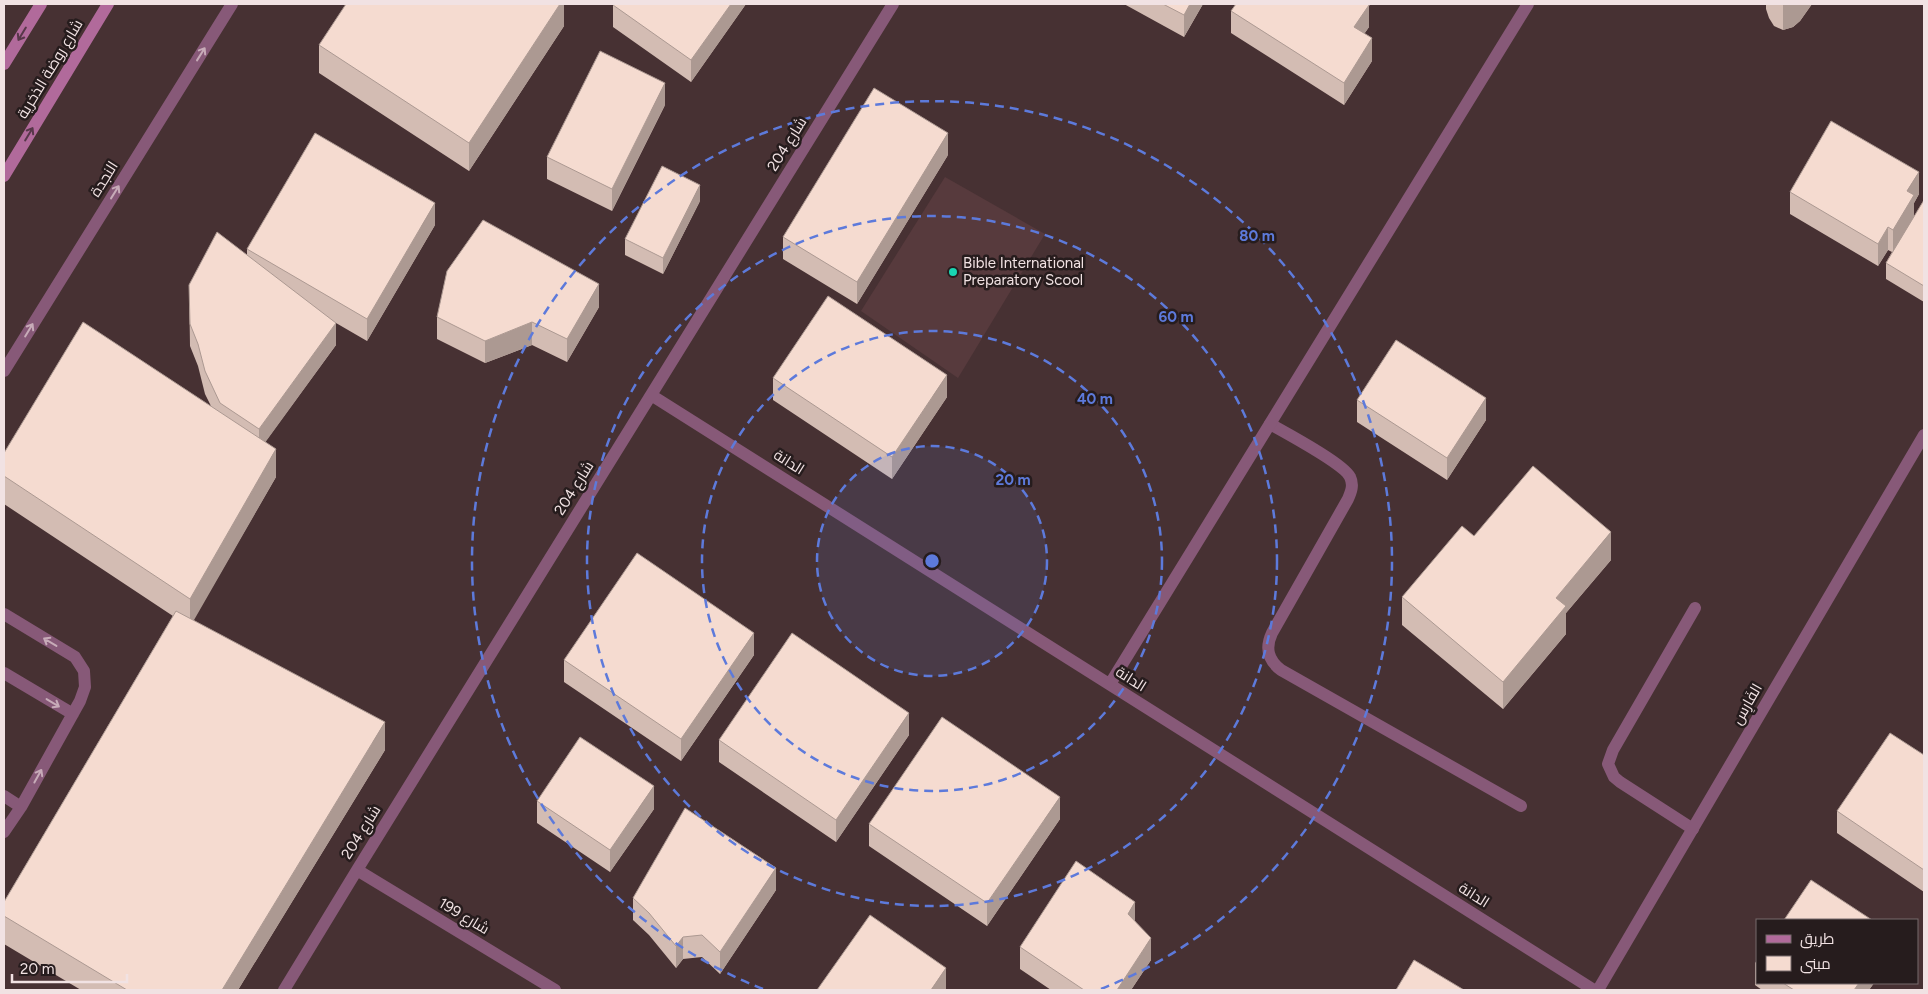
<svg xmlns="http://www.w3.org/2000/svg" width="1928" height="994" font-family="Figtree,Cairo,sans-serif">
	<rect width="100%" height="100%" fill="#473133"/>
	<!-- built -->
	<path fill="#573a3d" d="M 945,177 L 1045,234 L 958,378 L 861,311 Z"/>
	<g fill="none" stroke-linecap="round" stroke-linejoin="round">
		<!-- lane -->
		<path stroke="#875978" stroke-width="12" d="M 1270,424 C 1286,433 1344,464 1350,477 C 1354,485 1351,492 1348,499 L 1272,633 C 1265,648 1268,660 1281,670 L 1521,806
			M 4,614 L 75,657 L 84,671 L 85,687 L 80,701 L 21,807 L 4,832
			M 4,673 L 73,714
			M 4,796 L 21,807
			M 1693,829 L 1620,782 L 1614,777 L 1608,764 L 1613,750 L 1695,608"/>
		<!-- street -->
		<path stroke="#875978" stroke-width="12" d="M 4,371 L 232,4
			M 651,395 L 1594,990
			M 1110,684 L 1528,4
			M 357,870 L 555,990
			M 284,990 L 357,870 L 893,4
			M 1598,990 L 1924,435"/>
		<!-- secondary -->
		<path stroke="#b16a9b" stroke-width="12" d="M 4,64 L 41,4
			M 4,176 L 108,4"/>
	</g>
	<!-- wall -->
	<path fill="#d3bcb3" d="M 564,4 L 564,26 L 469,171 L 319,73 L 319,45 Z
		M 614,4 L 746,4 L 691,82 L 613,27 L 613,5 Z
		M 1124,4 L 1203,4 L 1184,37 Z
		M 1236,4 L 1370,4 L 1369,6 L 1369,27 L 1364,34 L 1372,61 L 1344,105 L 1231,33 L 1231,11 Z
		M 1766,4 L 1812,4 L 1800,21 L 1793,27 L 1783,30 L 1774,26 L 1769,18 L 1766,9 Z
		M 665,105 L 612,211 L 547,179 L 547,157 Z
		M 948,155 L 857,304 L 783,259 L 783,237 Z
		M 1790,192 L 1919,194 L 1914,203 L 1914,217 L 1924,200 L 1924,302 L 1886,279 L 1886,263 L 1892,252 L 1888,250 L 1878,266 L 1790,214 Z
		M 700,201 L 663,274 L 625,255 L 625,239 Z
		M 435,225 L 367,341 L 336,323 L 336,345 L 265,442 L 276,477 L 193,620 L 385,750 L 238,990 L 81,990 L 4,944 L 4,902 L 173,616 L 4,504 L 4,453 L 211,406 L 205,394 L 198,366 L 190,346 L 189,285 L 247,255 L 247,249 Z
		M 599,307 L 567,362 L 532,345 L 485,363 L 437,339 L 437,317 Z
		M 773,378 L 947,397 L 892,479 L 773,400 Z
		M 1357,400 L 1486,420 L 1447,480 L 1357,422 Z
		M 1474,536 L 1611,560 L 1566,613 L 1566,634 L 1503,709 L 1402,625 L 1402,597 Z
		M 754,655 L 681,761 L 564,682 L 564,660 Z
		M 909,735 L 836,842 L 719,762 L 719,740 Z
		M 1924,755 L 1924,892 L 1837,833 L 1837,811 Z
		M 537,801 L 654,809 L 610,872 L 537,823 Z
		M 1060,819 L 987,926 L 869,846 L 869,824 Z
		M 776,890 L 720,974 L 702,957 L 683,959 L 676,968 L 649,935 L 633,920 L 633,898 Z
		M 1135,921 L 1151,960 L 1131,990 L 1051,990 L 1020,969 L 1020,947 Z
		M 1757,960 L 1757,983 L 1874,983 L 1869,990 L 1762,990 L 1755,985 L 1755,963 Z"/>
	<!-- shaded-wall -->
	<path fill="#ac9992" d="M 560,4 L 564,4 L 564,26 L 469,171 L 469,143 Z
		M 731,4 L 746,4 L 691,82 L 691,60 Z
		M 1190,4 L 1203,4 L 1184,37 L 1184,15 Z
		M 1359,4 L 1370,4 L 1369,6 L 1369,27 L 1354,49 L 1354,27 Z
		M 1783,4 L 1812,4 L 1800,21 L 1793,27 L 1783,30 Z
		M 1372,38 L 1372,61 L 1344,105 L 1344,83 Z
		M 665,83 L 665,105 L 612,211 L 612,189 Z
		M 948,133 L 948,155 L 857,304 L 857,282 Z
		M 1919,172 L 1919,194 L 1914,203 L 1914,218 L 1893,252 L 1893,230 L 1907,191 Z
		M 700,185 L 700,201 L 663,274 L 663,258 Z
		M 435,203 L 435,225 L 367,341 L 367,319 Z
		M 1888,227 L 1888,250 L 1878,266 L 1878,244 Z
		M 599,284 L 599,307 L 567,362 L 567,339 Z
		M 532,322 L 532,345 L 485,363 L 485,341 Z
		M 336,323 L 336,345 L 259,451 L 259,429 Z
		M 947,375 L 947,397 L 892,479 L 892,457 Z
		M 1486,398 L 1486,420 L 1447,480 L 1447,458 Z
		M 276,449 L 276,477 L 190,627 L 190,599 Z
		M 1611,532 L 1611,560 L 1566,613 L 1566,634 L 1503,709 L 1503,682 L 1556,598 Z
		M 754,633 L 754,655 L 681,761 L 681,739 Z
		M 909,713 L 909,735 L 836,842 L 836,820 Z
		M 385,722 L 385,750 L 238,990 L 222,990 Z
		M 654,786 L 654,809 L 610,872 L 610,850 Z
		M 1060,797 L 1060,819 L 987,926 L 987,903 Z
		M 776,868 L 776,890 L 720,974 L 720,952 Z
		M 1135,902 L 1135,924 L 1128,914 Z
		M 683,937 L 683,959 L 676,968 L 676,946 Z
		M 1151,938 L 1151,960 L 1131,990 L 1117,990 Z
		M 946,968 L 946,990 L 931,990 Z
		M 1859,983 L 1874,983 L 1869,990 L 1854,990 Z"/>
	<!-- building -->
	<path fill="#f5dbd0" stroke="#ac9992" d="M 346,4 L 560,4 L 469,143 L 319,45 Z
		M 614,4 L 731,4 L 691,60 L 613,5 Z
		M 1163,4 L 1190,4 L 1184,15 Z
		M 1236,4 L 1367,4 L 1369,5 L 1354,27 L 1372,38 L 1344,83 L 1231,11 Z
		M 600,51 L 665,83 L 612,189 L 547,157 Z
		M 874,88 L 948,133 L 857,282 L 783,237 Z
		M 1831,121 L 1919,172 L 1907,191 L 1914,195 L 1893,230 L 1888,227 L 1878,244 L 1790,192 Z
		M 315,133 L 435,203 L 367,319 L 247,249 Z
		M 662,166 L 700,185 L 663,258 L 625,239 Z
		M 1924,200 L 1924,286 L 1886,263 Z
		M 483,220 L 599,284 L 567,339 L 532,322 L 485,341 L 437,317 L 447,271 Z
		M 217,232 L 336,323 L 259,429 L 220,403 L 205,371 L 198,344 L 190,324 L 189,285 Z
		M 828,296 L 947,375 L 892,457 L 773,378 Z
		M 83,322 L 276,449 L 190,599 L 4,476 L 4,453 Z
		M 1396,340 L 1486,398 L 1447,458 L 1357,400 Z
		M 1533,466 L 1611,532 L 1556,598 L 1566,606 L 1503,682 L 1402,597 L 1462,526 L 1474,536 Z
		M 637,553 L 754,633 L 681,739 L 564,660 Z
		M 176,611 L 385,722 L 222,990 L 127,990 L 4,916 L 4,902 Z
		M 792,633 L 909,713 L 836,820 L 719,740 Z
		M 942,717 L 1060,797 L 987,903 L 869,824 Z
		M 1890,733 L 1924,755 L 1924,870 L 1837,811 Z
		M 580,737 L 654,786 L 610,850 L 537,801 Z
		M 685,808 L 776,868 L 720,952 L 702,935 L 683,937 L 676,946 L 649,913 L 633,898 Z
		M 1076,861 L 1135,902 L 1128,914 L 1151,938 L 1117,990 L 1084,990 L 1020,947 Z
		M 1811,880 L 1872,920 L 1784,920 Z
		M 870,915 L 946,968 L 931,990 L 817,990 Z
		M 1414,960 L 1464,990 L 1396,990 Z
		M 1783,983 L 1859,983 L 1854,990 L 1794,990 Z"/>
	<!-- one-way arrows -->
	<defs><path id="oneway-shaft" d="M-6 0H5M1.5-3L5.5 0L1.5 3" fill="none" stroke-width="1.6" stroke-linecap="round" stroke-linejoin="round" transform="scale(1.25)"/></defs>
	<g stroke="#573749">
		<use href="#oneway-shaft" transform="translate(22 34) rotate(121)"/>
		<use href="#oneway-shaft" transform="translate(29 134) rotate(-59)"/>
	</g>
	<g stroke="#c7abb8">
		<use href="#oneway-shaft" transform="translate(201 54) rotate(-58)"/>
		<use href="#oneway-shaft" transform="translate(115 192) rotate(-58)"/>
		<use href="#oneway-shaft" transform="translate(29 330) rotate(-59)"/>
		<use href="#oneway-shaft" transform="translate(50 642) rotate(-149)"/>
		<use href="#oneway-shaft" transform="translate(53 703) rotate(31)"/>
		<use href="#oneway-shaft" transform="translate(38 776) rotate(-61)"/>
	</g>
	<!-- distance rings -->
	<circle cx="932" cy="561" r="115" fill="#5d7adb" fill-opacity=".12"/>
	<g fill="none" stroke="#5d7adb" stroke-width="2.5" stroke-dasharray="9 6">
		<circle cx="932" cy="561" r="115"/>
		<circle cx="932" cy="561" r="230"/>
		<circle cx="932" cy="561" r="345"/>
		<path d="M763 989A460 460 0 1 1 1101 989"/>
	</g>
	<!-- markers -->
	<circle fill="#19d5b2" stroke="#261c1d" stroke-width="2" cx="953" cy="272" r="5"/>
	<g text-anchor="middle" stroke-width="5" stroke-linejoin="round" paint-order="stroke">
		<!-- street labels -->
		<g font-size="15" fill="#f1e2e3" stroke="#261c1d">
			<text transform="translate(50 69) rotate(-59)" y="5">شارع روضة الذخرية</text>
			<text transform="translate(787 144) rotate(-58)" y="5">شارع 204</text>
			<text transform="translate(104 179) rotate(-58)" y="5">النجدة</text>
			<text transform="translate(789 462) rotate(32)" y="5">الدانة</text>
			<text transform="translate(574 488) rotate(-58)" y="5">شارع 204</text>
			<text transform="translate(1131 679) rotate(32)" y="5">الدانة</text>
			<text transform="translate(1747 704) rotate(-60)" y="5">الفَارِس</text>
			<text transform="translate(361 832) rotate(-58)" y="5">شارع 204</text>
			<text transform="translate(1474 895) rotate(32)" y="5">الدانة</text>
			<text transform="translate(464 916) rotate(31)" y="5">شارع 199</text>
		</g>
		<!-- poi labels -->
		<g font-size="15" fill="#f1e2e3" stroke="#261c1d" text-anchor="start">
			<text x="963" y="268">Bible International<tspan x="963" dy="17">Preparatory Scool</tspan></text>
		</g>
	</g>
	<circle cx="932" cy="561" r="8" fill="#5d7adb" stroke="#261c1d" stroke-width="2.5"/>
	<g font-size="15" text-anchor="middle" font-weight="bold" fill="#5d7adb" stroke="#261c1d" stroke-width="5" stroke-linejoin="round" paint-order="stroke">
		<text x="1257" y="241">80 m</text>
		<text x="1176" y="322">60 m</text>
		<text x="1095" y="404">40 m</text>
		<text x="1013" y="485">20 m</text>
	</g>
	<!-- border -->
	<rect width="1928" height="994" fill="none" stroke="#f1e2e3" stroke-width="10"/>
	<!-- legend -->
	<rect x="1756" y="919" width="162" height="65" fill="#261c1d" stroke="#776b6c"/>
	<rect x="1766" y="935" width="25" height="8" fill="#b16a9b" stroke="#776b6c"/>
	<text x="1800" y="944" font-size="15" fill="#f1e2e3">طريق</text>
	<rect x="1766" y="956" width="25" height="15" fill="#f5dbd0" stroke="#776b6c"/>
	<text x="1800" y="969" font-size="15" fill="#f1e2e3">مبنى</text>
	<!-- scale -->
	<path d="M12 974v8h115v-8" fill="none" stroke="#f1e2e3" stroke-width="2.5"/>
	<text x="20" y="974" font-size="15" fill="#f1e2e3" stroke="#261c1d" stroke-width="4" paint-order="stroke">20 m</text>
</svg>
